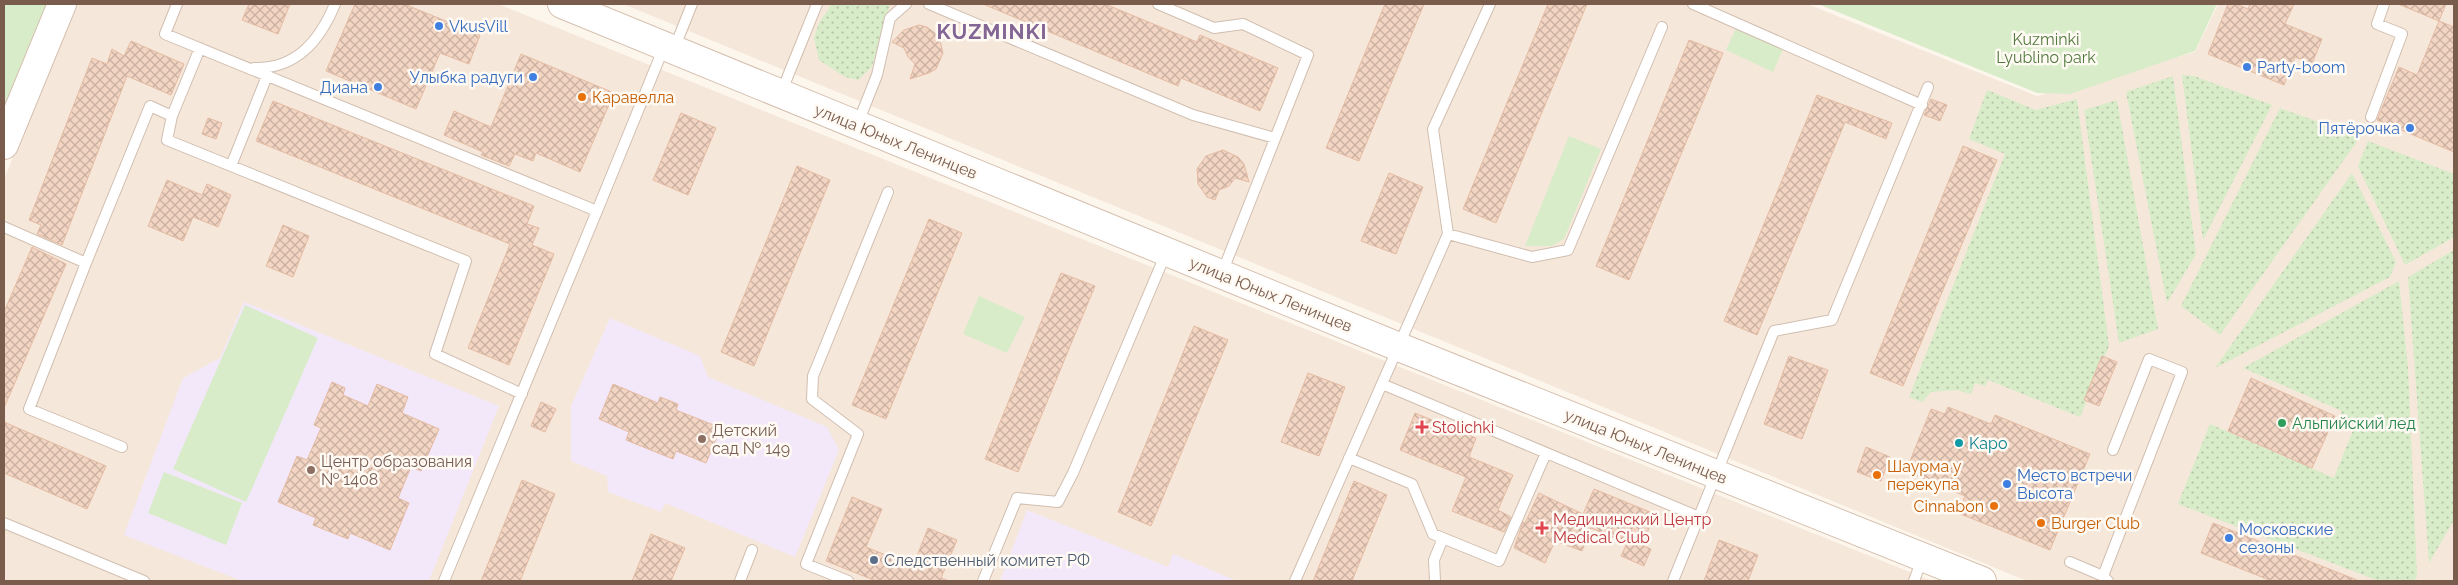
<svg xmlns="http://www.w3.org/2000/svg" width="2458" height="585" font-family="Raleway,sans-serif">
	<defs>
		<pattern id="grass-dots" width="8" height="8" patternUnits="userSpaceOnUse" patternTransform="scale(1.25)"><rect width="8" height="8" fill="#d8ecc9"/><path d="M2 2h.1M6 6h.1" fill="none" stroke="#b4c2a5" stroke-width="1.8" stroke-linecap="round"/></pattern>
		<pattern id="building-cross-hatch" width="8" height="8" patternUnits="userSpaceOnUse" patternTransform="scale(1.25)"><rect width="8" height="8" fill="#f3d5c3"/><path d="M0 0l8 8M0 8l8-8" fill="none" stroke="#cab0a1"/></pattern>
	</defs>
	<rect width="100%" height="100%" fill="#fdf6ec"/>
	<!-- residential -->
	<path fill="#f5e8da" d="M 77,4 L 498,4 L 1932,581 L 4,581 L 4,179 Z
		M 623,4 L 1807,4 L 2037,96 L 2195,52 L 2218,4 L 2454,4 L 2454,577 L 2452,581 L 2027,581 Z"/>
	<!-- education -->
	<path fill="#f3e8fa" d="M 244,302 L 499,406 L 429,581 L 242,581 L 124,535 L 183,378 L 220,358 Z
		M 610,318 L 700,356 L 708,377 L 827,427 L 839,450 L 795,557 L 665,503 L 661,512 L 608,492 L 607,476 L 571,461 L 571,406 Z
		M 1027,510 L 1168,567 L 1173,554 L 1237,581 L 1000,581 Z"/>
	<!-- grass -->
	<path fill="url(#grass-dots)" d="M 832,4 L 890,4 L 878,50 L 871,68 L 858,80 L 845,77 L 819,60 L 814,38 L 819,23 Z
		M 2182,75 L 2194,76 L 2272,105 L 2203,240 Z
		M 2173,76 L 2196,254 L 2167,303 L 2126,92 Z
		M 1987,90 L 2036,110 L 2077,99 L 2109,346 L 2080,417 L 1988,380 L 1985,386 L 1975,383 L 1971,394 L 1957,390 L 1931,392 L 1922,402 L 1909,397 L 2005,154 L 1969,139 Z
		M 2117,100 L 2158,329 L 2119,343 L 2084,110 Z
		M 2280,108 L 2360,137 L 2220,335 L 2181,306 Z
		M 2368,141 L 2454,174 L 2454,237 L 2405,265 L 2358,166 Z
		M 2352,173 L 2396,262 L 2390,277 L 2215,368 Z
		M 2454,250 L 2454,520 L 2429,563 L 2408,277 Z
		M 2399,281 L 2408,367 L 2417,575 L 2415,581 L 2379,581 L 2178,504 L 2210,424 L 2334,478 L 2355,425 L 2339,417 L 2342,411 L 2243,368 Z"/>
	<!-- park -->
	<path fill="#d8ecc9" d="M 4,4 L 48,4 L 4,112 Z
		M 1818,4 L 2217,4 L 2195,51 L 2070,94 L 2037,93 Z
		M 1736,28 L 1783,49 L 1773,72 L 1726,50 Z
		M 1569,136 L 1601,149 L 1564,239 L 1551,246 L 1525,246 Z
		M 979,296 L 1025,317 L 1007,353 L 963,334 Z
		M 245,305 L 318,338 L 246,502 L 173,469 Z
		M 164,472 L 242,503 L 226,545 L 148,513 Z"/>
	<!-- building -->
	<path fill="url(#building-cross-hatch)" stroke="#e6bba3" d="M 249,4 L 290,4 L 278,34 L 242,20 Z
		M 355,4 L 404,4 L 480,35 L 469,64 L 440,53 L 416,109 L 326,71 Z
		M 983,4 L 1105,4 L 1197,42 L 1200,35 L 1278,68 L 1260,111 L 1181,78 L 1178,86 Z
		M 1385,4 L 1424,4 L 1359,161 L 1326,148 Z
		M 1548,4 L 1587,4 L 1496,223 L 1463,209 Z
		M 2228,4 L 2236,4 L 2248,9 L 2250,4 L 2294,4 L 2285,24 L 2322,39 L 2312,64 L 2295,57 L 2284,85 L 2208,54 Z
		M 2398,4 L 2446,4 L 2439,21 Z
		M 2439,21 L 2454,27 L 2454,152 L 2377,120 L 2399,67 L 2417,75 Z
		M 919,25 L 927,27 L 939,36 L 943,53 L 936,69 L 929,73 L 910,79 L 915,64 L 908,57 L 904,48 L 892,42 L 904,30 Z
		M 1689,40 L 1723,53 L 1629,280 L 1596,266 Z
		M 131,41 L 184,64 L 171,95 L 127,76 L 62,245 L 37,234 L 41,225 L 29,220 L 92,58 L 107,64 L 112,49 L 124,56 Z
		M 521,54 L 614,93 L 580,172 L 536,153 L 533,161 L 515,154 L 509,166 L 481,155 L 483,152 L 444,135 L 454,111 L 491,127 Z
		M 1817,95 L 1892,123 L 1886,139 L 1845,122 L 1757,335 L 1724,321 Z
		M 1931,99 L 1947,105 L 1940,121 L 1924,115 Z
		M 273,101 L 534,206 L 527,224 L 539,228 L 532,245 L 554,254 L 509,365 L 468,348 L 510,244 L 256,141 Z
		M 681,113 L 716,128 L 688,195 L 653,180 Z
		M 208,118 L 222,123 L 216,139 L 202,134 Z
		M 1963,146 L 1997,160 L 1903,386 L 1870,373 Z
		M 1223,150 L 1238,157 L 1244,164 L 1249,182 L 1235,178 L 1229,186 L 1219,190 L 1215,200 L 1207,197 L 1198,184 L 1197,169 L 1206,156 Z
		M 797,166 L 830,180 L 754,366 L 721,352 Z
		M 1389,173 L 1423,187 L 1396,254 L 1361,241 Z
		M 167,180 L 202,195 L 207,184 L 231,195 L 218,227 L 193,217 L 183,241 L 148,226 Z
		M 929,219 L 962,233 L 886,419 L 852,405 Z
		M 283,225 L 309,236 L 293,277 L 266,266 Z
		M 32,247 L 66,264 L 4,408 L 4,312 Z
		M 1061,273 L 1095,286 L 1018,472 L 985,459 Z
		M 1194,326 L 1228,340 L 1151,526 L 1118,512 Z
		M 1789,356 L 1828,370 L 1802,439 L 1764,424 Z
		M 2102,356 L 2117,362 L 2099,406 L 2084,400 Z
		M 1308,373 L 1345,387 L 1319,456 L 1281,442 Z
		M 2251,378 L 2335,416 L 2312,468 L 2228,431 Z
		M 332,382 L 345,388 L 343,395 L 368,406 L 377,384 L 408,397 L 402,413 L 439,429 L 421,471 L 411,467 L 398,498 L 409,503 L 390,550 L 350,533 L 348,539 L 313,525 L 316,518 L 278,502 L 297,456 L 307,460 L 321,428 L 314,425 Z
		M 613,384 L 658,403 L 660,397 L 678,404 L 676,410 L 721,428 L 706,463 L 676,451 L 673,459 L 626,440 L 629,432 L 599,419 Z
		M 541,402 L 556,409 L 545,432 L 531,426 Z
		M 1948,407 L 1991,424 L 1995,415 L 2090,454 L 2050,550 L 1958,513 L 1965,496 L 1906,471 L 1931,409 L 1945,414 Z
		M 1415,413 L 1476,438 L 1469,457 L 1513,475 L 1498,510 L 1511,517 L 1504,532 L 1452,511 L 1466,477 L 1400,450 Z
		M 4,422 L 106,466 L 87,509 L 4,473 Z
		M 1866,447 L 1890,457 L 1881,481 L 1857,472 Z
		M 522,480 L 555,494 L 520,581 L 481,581 Z
		M 1354,481 L 1387,495 L 1352,581 L 1313,581 Z
		M 1594,489 L 1655,514 L 1642,545 L 1651,549 L 1644,566 L 1621,556 L 1627,543 L 1591,528 L 1582,551 L 1555,541 L 1545,563 L 1514,548 L 1523,522 L 1525,523 L 1539,493 L 1583,514 Z
		M 852,497 L 882,509 L 866,547 L 913,566 L 928,528 L 957,540 L 941,578 L 949,581 L 876,581 L 826,561 Z
		M 2213,523 L 2357,580 L 2357,581 L 2272,581 L 2201,553 Z
		M 651,534 L 685,548 L 671,581 L 632,581 Z
		M 1719,540 L 1758,555 L 1748,581 L 1704,581 Z"/>
	<g fill="none" stroke-linecap="round" stroke-linejoin="round">
		<defs>
			<path id="lane" d="M 177,4 L 165,34 L 597,211 L 664,47
				M 929,4 L 1193,115 L 1275,138
				M 1158,4 L 1214,28 L 1243,24 L 1308,55 L 1222,273
				M 1693,4 L 1922,105
				M 674,49 L 692,4
				M 254,68 C 297,69 320,40 335,4
				M 781,93 L 817,4
				M 172,116 L 167,140 L 466,261 L 435,354 L 522,394
				M 2371,117 L 2402,34 L 2377,24 L 2384,4
				M 858,123 L 877,75 L 890,18 L 906,4
				M 231,166 L 267,76
				M 4,227 L 86,263 L 150,106 L 172,116 L 200,48
				M 1448,234 L 1532,257 L 1568,250 L 1662,27
				M 86,263 L 29,409 L 122,447
				M 1382,384 L 1699,517
				M 1349,458 L 1412,484 L 1433,534 L 1499,561 L 1546,453
				M 4,523 L 144,581
				M 2070,562 L 2103,576 L 2108,581
				M 2103,576 L 2182,372 L 2149,359 L 2113,450
				M 444,581 L 597,211
				M 740,581 L 752,550
				M 848,581 L 806,564 L 858,434 L 812,399 L 813,376 L 888,192
				M 983,581 L 1017,498 L 1058,502 L 1073,473 L 1166,253
				M 1295,581 L 1448,234 L 1433,129 L 1490,4
				M 1435,581 L 1434,560 L 1443,538
				M 1673,581 L 1774,331 L 1832,320 L 1928,87
				M 1914,581 L 1922,559"/>
			<path id="secondary" d="M 562,4 L 1399,347 L 1982,581
				M 4,145 L 62,4"/>
		</defs>
		<!-- lane casing -->
		<use href="#lane" stroke="#d1beb0" stroke-width="12"/>
		<!-- secondary casing -->
		<use href="#secondary" stroke="#d6c0b0" stroke-width="30"/>
		<!-- lane -->
		<use href="#lane" stroke="#fff" stroke-width="10"/>
		<!-- secondary -->
		<use href="#secondary" stroke="#fff" stroke-width="28"/>
	</g>
	<!-- markers -->
	<g fill="#3f7fe0" stroke="#fffaf3" stroke-width="2">
		<circle cx="439" cy="26" r="5"/>
		<circle cx="2247" cy="67" r="5"/>
		<circle cx="533" cy="77" r="5"/>
		<circle cx="378" cy="87" r="5"/>
		<circle cx="2410" cy="128" r="5"/>
		<circle cx="2007" cy="484" r="5"/>
		<circle cx="2229" cy="538" r="5"/>
	</g>
	<g fill="#e8710a" stroke="#fffaf3" stroke-width="2">
		<circle cx="582" cy="97" r="5"/>
		<circle cx="1877" cy="475" r="5"/>
		<circle cx="1994" cy="506" r="5"/>
		<circle cx="2041" cy="523" r="5"/>
	</g>
	<circle fill="#2e9e5b" stroke="#fffaf3" stroke-width="2" cx="2282" cy="423" r="5"/>
	<g fill="#e0444e" stroke="#fffaf3" stroke-width="2">
		<path d="M1419.5 419.5h5v5h5v5h-5v5h-5v-5h-5v-5h5z"/>
		<path d="M1539.5 520.5h5v5h5v5h-5v5h-5v-5h-5v-5h5z"/>
	</g>
	<g fill="#8d6e63" stroke="#fffaf3" stroke-width="2">
		<circle cx="702" cy="439" r="5"/>
		<circle cx="311" cy="470" r="5"/>
	</g>
	<circle fill="#0f9aa8" stroke="#fffaf3" stroke-width="2" cx="1959" cy="443" r="5"/>
	<circle fill="#5c6f8a" stroke="#fffaf3" stroke-width="2" cx="874" cy="560" r="5"/>
	<g text-anchor="middle" stroke-width="5" stroke-linejoin="round" paint-order="stroke">
		<!-- shop labels -->
		<g font-size="16" fill="#366cbe" stroke="#fffaf3" text-anchor="start">
			<text x="449" y="32">VkusVill</text>
			<text x="2257" y="73">Party-boom</text>
			<text x="523" y="83" text-anchor="end">Улыбка радуги</text>
			<text x="368" y="93" text-anchor="end">Диана</text>
			<text x="2400" y="134" text-anchor="end">Пятёрочка</text>
			<text x="2017" y="481">Место встречи<tspan x="2017" dy="18">Высота</tspan></text>
			<text x="2239" y="535">Московские<tspan x="2239" dy="18">сезоны</tspan></text>
		</g>
		<!-- park labels -->
		<g font-size="16" fill="#537a41" stroke="#fffaf3">
			<text x="2046" y="45">Kuzminki<tspan x="2046" dy="18">Lyublino park</tspan></text>
		</g>
		<!-- food labels -->
		<g font-size="16" fill="#c56008" stroke="#fffaf3" text-anchor="start">
			<text x="592" y="103">Каравелла</text>
			<text x="1887" y="472">Шаурма у<tspan x="1887" dy="18">перекупа</tspan></text>
			<text x="1984" y="512" text-anchor="end">Cinnabon</text>
			<text x="2051" y="529">Burger Club</text>
		</g>
		<!-- street labels -->
		<g font-size="16" fill="#7a5c4d" stroke="#fffaf3">
			<text transform="translate(896 141) rotate(22)" y="6">улица Юных Ленинцев</text>
			<text transform="translate(1271 294) rotate(22)" y="6">улица Юных Ленинцев</text>
			<text transform="translate(1646 446) rotate(22)" y="6">улица Юных Ленинцев</text>
		</g>
		<!-- leisure labels -->
		<g font-size="16" fill="#27864d" stroke="#fffaf3" text-anchor="start">
			<text x="2292" y="429">Альпийский лед</text>
		</g>
		<!-- health labels -->
		<g font-size="16" fill="#be3a42" stroke="#fffaf3" text-anchor="start">
			<text x="1432" y="433">Stolichki</text>
			<text x="1553" y="525">Медицинский Центр<tspan x="1553" dy="18">Medical Club</tspan></text>
		</g>
		<!-- education labels -->
		<g font-size="16" fill="#785e54" stroke="#fffaf3" text-anchor="start">
			<text x="712" y="436">Детский<tspan x="712" dy="18">сад № 149</tspan></text>
			<text x="321" y="467">Центр образования<tspan x="321" dy="18">№ 1408</tspan></text>
		</g>
		<!-- culture labels -->
		<g font-size="16" fill="#0d838f" stroke="#fffaf3" text-anchor="start">
			<text x="1969" y="449">Kapo</text>
		</g>
		<!-- service labels -->
		<g font-size="16" fill="#4e5e75" stroke="#fffaf3" text-anchor="start">
			<text x="884" y="566">Следственный комитет РФ</text>
		</g>
		<!-- district labels -->
		<g font-size="21" font-weight="bold" letter-spacing="1" fill="#846695" stroke="#fffaf3">
			<text x="992" y="39">KUZMINKI</text>
		</g>
	</g>
	<!-- border -->
	<rect width="2458" height="585" fill="none" stroke="#7a5c4d" stroke-width="10"/>
</svg>
